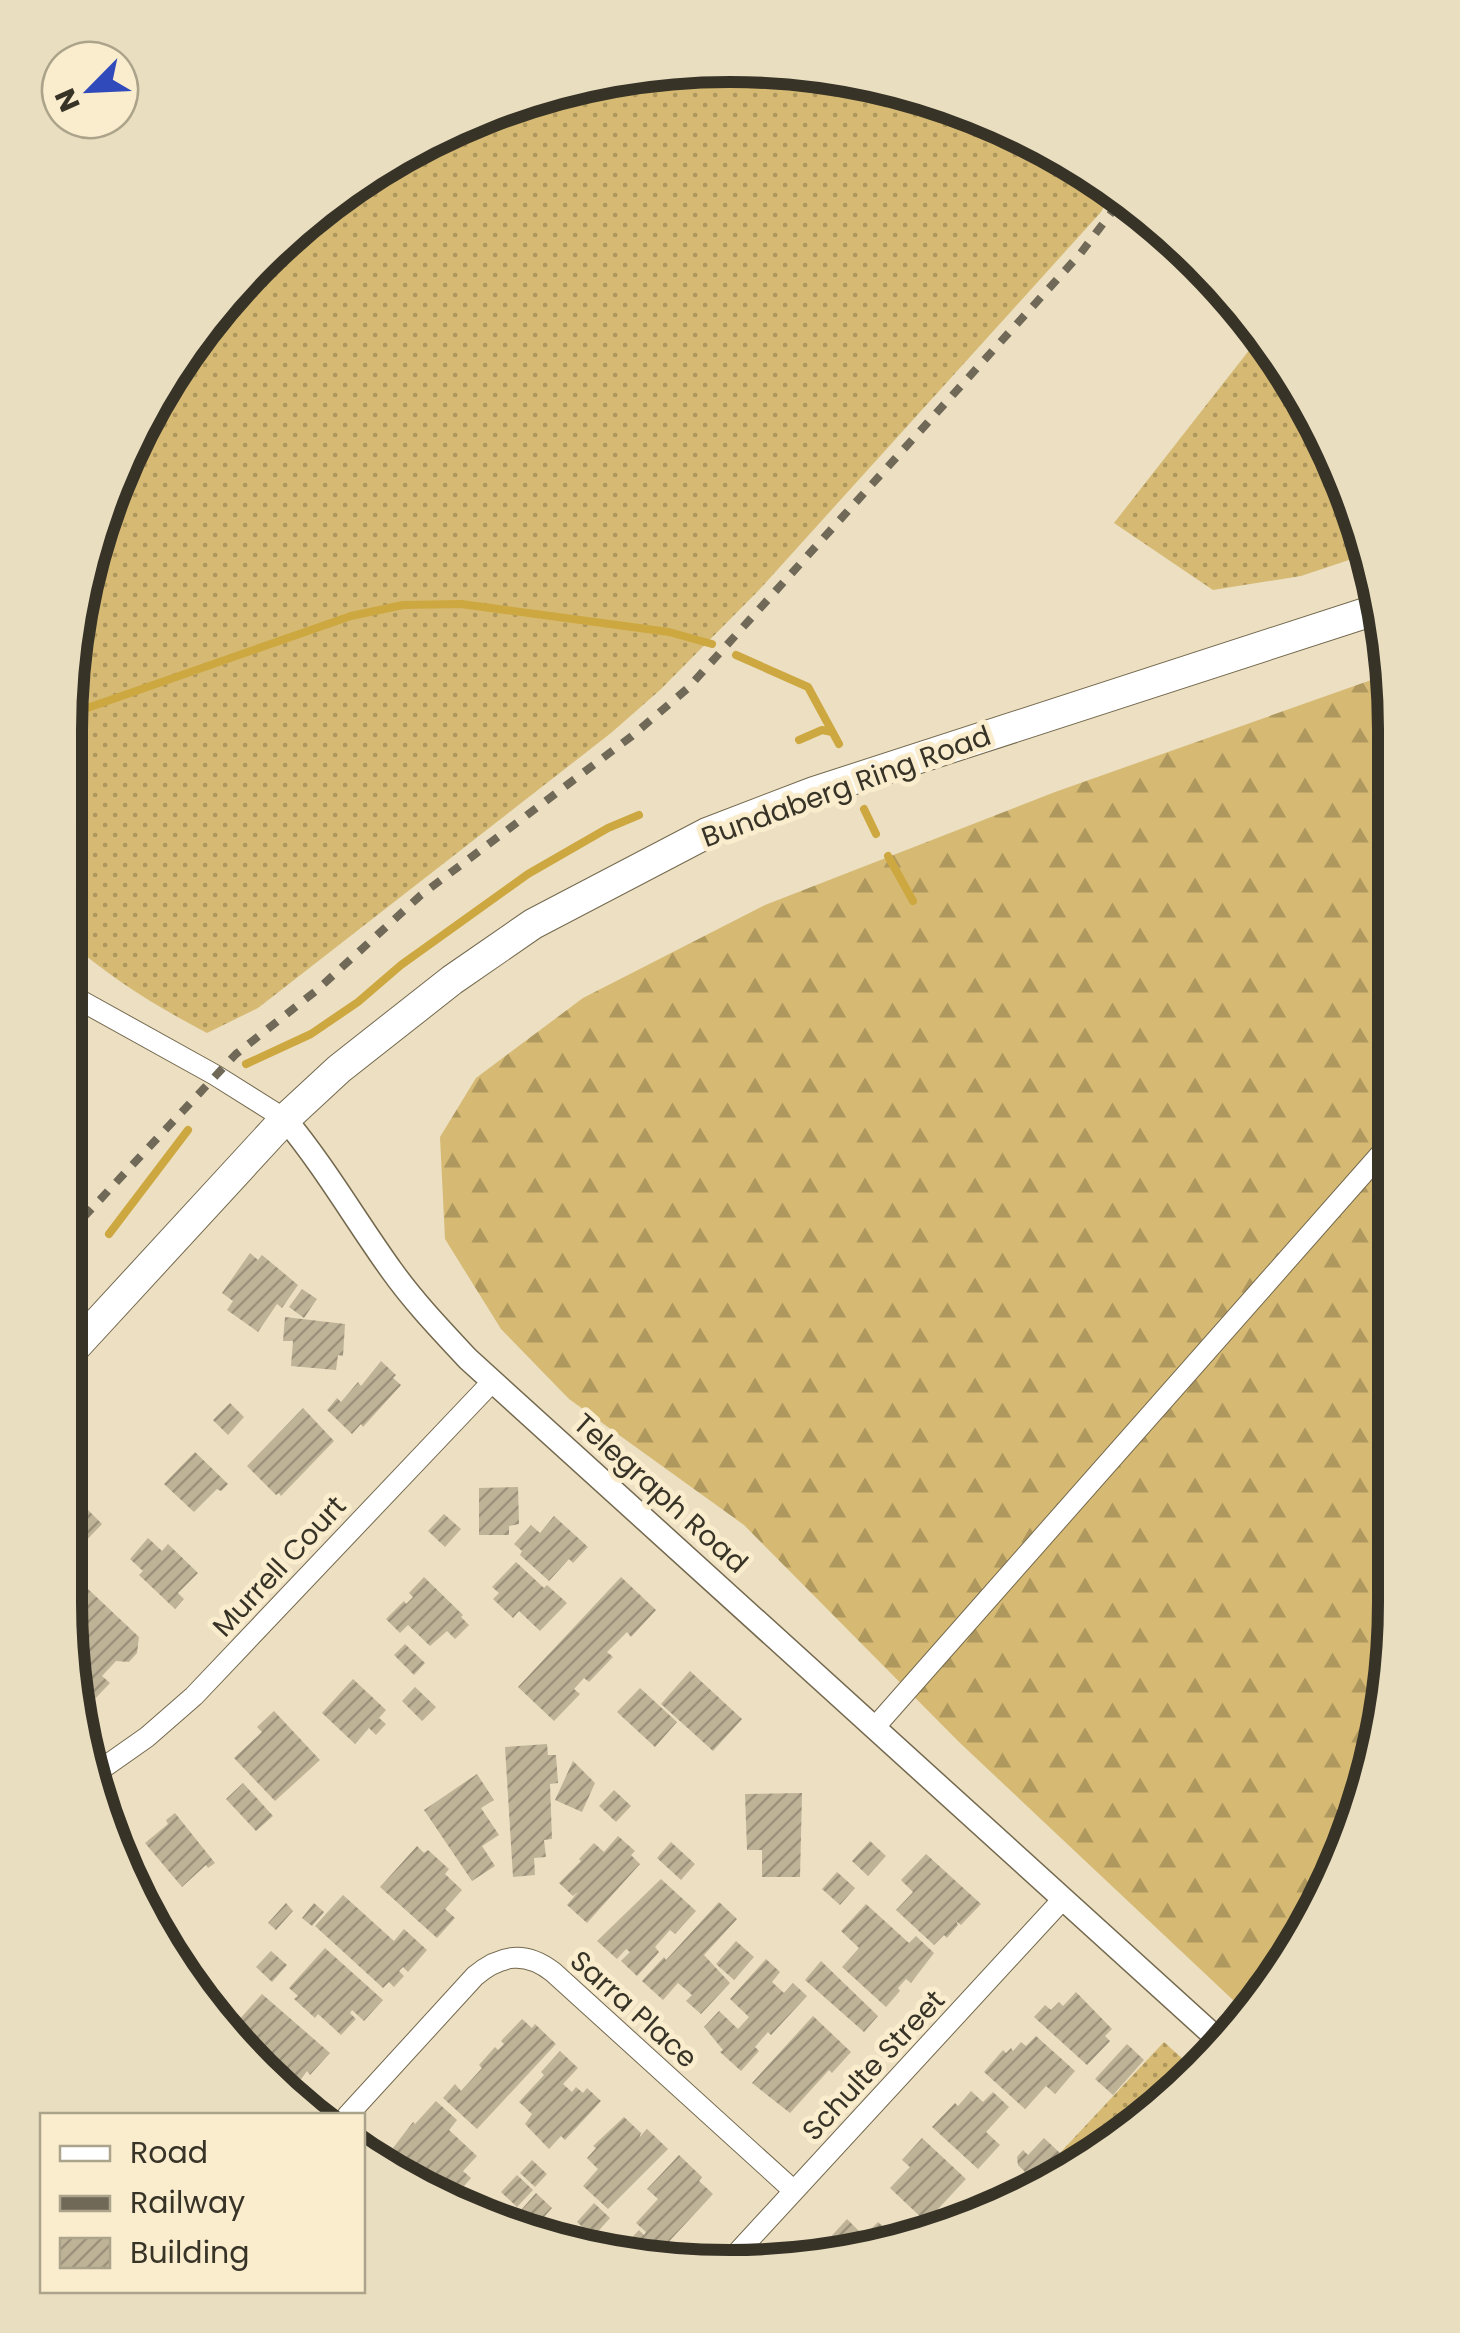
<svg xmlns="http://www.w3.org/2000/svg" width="1460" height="2333" font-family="Poppins,sans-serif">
	<defs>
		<pattern id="grass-dots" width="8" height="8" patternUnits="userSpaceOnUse" patternTransform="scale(2.5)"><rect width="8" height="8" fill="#d6ba73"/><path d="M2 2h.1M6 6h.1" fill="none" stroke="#af985e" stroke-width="1.8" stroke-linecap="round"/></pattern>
		<pattern id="forest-firs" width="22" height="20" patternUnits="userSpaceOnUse" patternTransform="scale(2.5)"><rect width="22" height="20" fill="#d6ba73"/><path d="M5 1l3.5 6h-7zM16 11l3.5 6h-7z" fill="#af985e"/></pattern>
		<pattern id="building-hatch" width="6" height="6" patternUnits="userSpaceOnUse" patternTransform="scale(2.5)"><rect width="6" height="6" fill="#bfb397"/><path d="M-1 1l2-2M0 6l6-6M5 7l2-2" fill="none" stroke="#9c927b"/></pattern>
	</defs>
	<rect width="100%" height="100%" fill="#ecdfc2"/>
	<!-- grass -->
	<path fill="url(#grass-dots)" d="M 773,66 L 902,88 L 1024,133 L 1114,189 L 1101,212 L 759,590 L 660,690 L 611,733 L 258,1008 L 207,1033 C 157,1007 111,978 69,942 L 71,644 L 115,476 L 202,326 L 291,230 L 397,154 L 516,100 L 643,71 Z
		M 1261,335 L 1306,398 L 1360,517 L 1367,554 L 1301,576 L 1213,590 L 1114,523 Z
		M 1164,2042 L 1195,2070 L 1134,2131 L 1027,2188 Z"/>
	<!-- forest -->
	<path fill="url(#forest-firs)" d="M 1391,673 L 1394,686 L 1389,1689 L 1345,1857 L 1258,2007 L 1250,2016 L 959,1742 L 744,1525 L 569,1399 L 501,1329 L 445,1239 L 440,1137 L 476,1078 L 583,998 L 765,905 L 1055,792 Z"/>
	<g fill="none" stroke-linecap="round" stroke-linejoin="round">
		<!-- stream -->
		<path stroke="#cda841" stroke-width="8" d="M 736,655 L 808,687 L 839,744
			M 70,714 L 351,616 L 403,605 L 461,604 L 669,632 L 712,644
			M 799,740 L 822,730 L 832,732
			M 864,809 L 876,834
			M 888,856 L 913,901
			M 246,1064 L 311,1034 L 358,1002 L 401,965 L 528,874 L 608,828 L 639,815
			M 109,1234 L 188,1130
			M 67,1281 L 83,1261"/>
	</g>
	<!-- building -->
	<path fill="url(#building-hatch)" d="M 250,1253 L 258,1260 L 262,1255 L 298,1285 L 282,1308 L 277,1304 L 258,1332 L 227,1310 L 233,1301 L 222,1293 Z
		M 302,1289 L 317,1299 L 304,1318 L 289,1307 Z
		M 285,1317 L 345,1324 L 343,1356 L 338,1355 L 336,1370 L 291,1366 L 293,1341 L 283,1341 Z
		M 381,1361 L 396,1375 L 393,1378 L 401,1385 L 363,1427 L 361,1424 L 352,1434 L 327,1410 L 337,1398 L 341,1402 L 358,1382 L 361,1386 Z
		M 230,1403 L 244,1417 L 228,1435 L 213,1420 Z
		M 303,1408 L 334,1441 L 281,1496 L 279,1493 L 276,1495 L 247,1466 Z
		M 195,1452 L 228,1484 L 221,1491 L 217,1489 L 194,1512 L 164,1484 Z
		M 518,1487 L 519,1524 L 509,1526 L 509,1535 L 479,1535 L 479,1488 Z
		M 82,1504 L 102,1524 L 79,1548 L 65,1535 L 65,1521 Z
		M 444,1514 L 461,1529 L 445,1547 L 428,1531 Z
		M 554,1516 L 588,1547 L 573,1563 L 569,1559 L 549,1581 L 520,1555 L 522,1551 L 514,1544 L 531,1525 L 540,1533 Z
		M 148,1538 L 162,1551 L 168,1544 L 198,1573 L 178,1593 L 184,1599 L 175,1609 L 139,1575 L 143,1571 L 130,1559 Z
		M 516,1562 L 544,1588 L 547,1585 L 567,1603 L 540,1631 L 519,1611 L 513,1618 L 493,1599 L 499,1593 L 492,1587 Z
		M 71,1573 L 139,1637 L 137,1653 L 129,1662 L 116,1661 L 102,1676 L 110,1683 L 90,1704 L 80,1694 L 65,1603 L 65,1579 Z
		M 424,1577 L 463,1615 L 461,1617 L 469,1625 L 455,1639 L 447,1631 L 430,1646 L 408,1625 L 400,1633 L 386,1619 L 404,1601 L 406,1604 L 413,1597 L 409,1593 Z
		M 621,1577 L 656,1610 L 631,1637 L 627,1632 L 607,1652 L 613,1657 L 589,1682 L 584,1678 L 574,1689 L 580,1694 L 554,1721 L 518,1687 Z
		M 405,1644 L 425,1663 L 414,1675 L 394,1655 Z
		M 690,1671 L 742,1719 L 713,1751 L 661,1704 Z
		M 353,1679 L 386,1710 L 379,1718 L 386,1724 L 376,1735 L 369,1728 L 355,1744 L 322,1713 Z
		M 415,1687 L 436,1707 L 422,1721 L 402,1701 Z
		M 640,1688 L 677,1722 L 655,1747 L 617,1712 Z
		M 274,1711 L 320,1760 L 275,1801 L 234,1758 L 262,1732 L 257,1727 Z
		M 547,1744 L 548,1755 L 556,1755 L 558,1783 L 550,1784 L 552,1839 L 544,1840 L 546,1857 L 534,1858 L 535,1875 L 513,1877 L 505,1747 Z
		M 573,1761 L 595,1783 L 582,1812 L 555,1800 Z
		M 477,1774 L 494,1800 L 481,1808 L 499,1835 L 482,1846 L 495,1866 L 472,1881 L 424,1810 Z
		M 243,1783 L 273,1816 L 256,1831 L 226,1799 Z
		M 614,1790 L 631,1806 L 616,1822 L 599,1806 Z
		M 802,1793 L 800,1877 L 762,1877 L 762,1850 L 747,1850 L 745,1794 Z
		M 175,1813 L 215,1863 L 208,1868 L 206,1865 L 182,1887 L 145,1843 L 168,1824 L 166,1820 Z
		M 618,1836 L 635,1851 L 631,1855 L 640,1864 L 587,1923 L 567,1905 L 578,1892 L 573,1896 L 559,1883 L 581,1861 L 579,1859 L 594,1843 L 604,1852 Z
		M 870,1841 L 886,1856 L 868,1876 L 852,1861 Z
		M 671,1842 L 695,1864 L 681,1880 L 657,1858 Z
		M 417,1846 L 424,1853 L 428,1850 L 449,1869 L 445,1874 L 462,1890 L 445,1909 L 455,1918 L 437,1938 L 380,1887 Z
		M 926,1854 L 981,1904 L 961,1925 L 956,1921 L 958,1925 L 947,1938 L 944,1935 L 934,1945 L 896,1910 L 913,1892 L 901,1880 Z
		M 837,1872 L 855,1888 L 840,1905 L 822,1889 Z
		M 661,1879 L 696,1911 L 675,1934 L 670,1930 L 655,1947 L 659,1952 L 637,1976 L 621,1961 L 630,1952 L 626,1949 L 617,1959 L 597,1941 Z
		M 343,1895 L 394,1941 L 404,1929 L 427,1950 L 408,1972 L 403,1967 L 399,1971 L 404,1976 L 394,1987 L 389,1982 L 383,1988 L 315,1926 Z
		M 719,1902 L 737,1919 L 704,1955 L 730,1983 L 701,2014 L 686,2001 L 692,1995 L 678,1983 L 663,2000 L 642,1981 L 664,1957 L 666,1960 Z
		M 286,1903 L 293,1911 L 276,1930 L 268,1923 Z
		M 314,1903 L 324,1912 L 312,1926 L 302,1918 Z
		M 866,1904 L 909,1943 L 916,1936 L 934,1953 L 911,1983 L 906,1979 L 898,1988 L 900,1991 L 886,2007 L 842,1967 L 859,1948 L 841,1931 Z
		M 736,1941 L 754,1957 L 734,1980 L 716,1964 Z
		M 325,1948 L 383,2000 L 364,2021 L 352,2010 L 350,2013 L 356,2019 L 341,2035 L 318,2014 L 315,2018 L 294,1999 L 298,1996 L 289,1988 Z
		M 271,1951 L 287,1965 L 272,1982 L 256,1967 Z
		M 766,1959 L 780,1972 L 772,1982 L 784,1993 L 793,1983 L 807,1996 L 771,2035 L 768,2032 L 755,2047 L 759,2051 L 741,2071 L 720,2052 L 723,2050 L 704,2027 L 719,2011 L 738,2029 L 749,2017 L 730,1999 Z
		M 821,1961 L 878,2016 L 864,2032 L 805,1980 Z
		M 1076,1992 L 1112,2029 L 1105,2036 L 1110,2041 L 1087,2065 L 1034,2017 L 1045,2005 L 1051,2010 L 1059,2002 L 1063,2006 Z
		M 262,1994 L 330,2053 L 310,2075 L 307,2071 L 297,2085 L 295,2083 L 287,2092 L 247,2052 L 258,2039 L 238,2021 Z
		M 813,2016 L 851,2052 L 832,2073 L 829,2070 L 790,2113 L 752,2083 Z
		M 522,2019 L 532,2028 L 535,2024 L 556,2044 L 477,2129 L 443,2098 L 455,2084 L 461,2091 L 482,2068 L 479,2065 L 495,2047 L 498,2050 L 504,2044 L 501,2041 Z
		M 1036,2036 L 1075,2071 L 1055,2094 L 1046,2086 L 1025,2109 L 984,2072 L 1003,2050 L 1006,2053 L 1011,2048 L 1013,2051 L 1021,2042 L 1026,2046 Z
		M 1127,2044 L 1144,2060 L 1113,2095 L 1095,2079 Z
		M 560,2051 L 578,2068 L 563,2084 L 572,2092 L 576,2087 L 583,2093 L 587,2088 L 601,2101 L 565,2140 L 561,2136 L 549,2149 L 525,2124 L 532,2114 L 519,2102 L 544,2075 L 541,2072 Z
		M 971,2091 L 983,2102 L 993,2092 L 1009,2107 L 986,2132 L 1000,2145 L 978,2169 L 932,2127 L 955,2103 L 958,2106 Z
		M 436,2101 L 457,2120 L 449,2130 L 477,2156 L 463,2171 L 471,2178 L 453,2199 L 441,2192 L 393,2148 L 413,2122 L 415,2124 Z
		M 624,2117 L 641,2133 L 639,2138 L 647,2129 L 668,2149 L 608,2209 L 583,2186 L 598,2169 L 587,2158 L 596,2148 L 593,2146 Z
		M 922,2138 L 966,2179 L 926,2222 L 890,2188 L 910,2167 L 902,2160 Z
		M 1044,2138 L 1060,2153 L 1034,2181 L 1018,2165 L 1017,2157 L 1023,2150 L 1028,2155 Z
		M 679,2155 L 702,2177 L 699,2181 L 713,2194 L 663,2248 L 660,2246 L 655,2256 L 620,2250 L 639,2230 L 644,2235 L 646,2232 L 636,2223 L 658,2199 L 647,2189 Z
		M 532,2160 L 547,2174 L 535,2187 L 520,2173 Z
		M 517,2175 L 533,2190 L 517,2207 L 501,2192 Z
		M 536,2193 L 552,2208 L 537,2225 L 521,2210 Z
		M 594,2203 L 610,2218 L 593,2237 L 577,2222 Z
		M 847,2219 L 859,2231 L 871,2229 L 878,2222 L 898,2240 L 837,2250 L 827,2241 Z"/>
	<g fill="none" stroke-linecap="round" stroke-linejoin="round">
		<defs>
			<path id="minor" d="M 69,994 L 215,1075 L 285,1119
				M 875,1727 L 1392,1141
				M 93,1775 L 147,1737 L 194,1696 L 492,1382
				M 347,2116 L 475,1976 C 501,1954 526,1951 553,1972 L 794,2191
				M 724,2267 L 1063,1899"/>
			<path id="tertiary" d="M 285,1119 C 325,1167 356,1221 392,1271 C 415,1303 441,1330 468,1359 L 1222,2043"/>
			<path id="primary" d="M 66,1357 L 285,1119 L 339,1069 L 452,980 L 533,924 L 707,833 L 814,792 L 1378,609"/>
		</defs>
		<!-- minor casing -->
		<use href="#minor" stroke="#74694e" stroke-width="22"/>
		<!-- tertiary casing -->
		<use href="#tertiary" stroke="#74694e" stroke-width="25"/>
		<!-- primary casing -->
		<use href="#primary" stroke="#74694e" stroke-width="32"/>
		<!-- minor -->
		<use href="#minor" stroke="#fff" stroke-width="20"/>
		<!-- tertiary -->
		<use href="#tertiary" stroke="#fff" stroke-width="22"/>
		<!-- primary -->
		<use href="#primary" stroke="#fff" stroke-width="30"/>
		<!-- rail -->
		<path stroke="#706958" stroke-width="8" stroke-dasharray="12 12" stroke-linecap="butt" d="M 67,1235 L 236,1054 L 317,990 L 421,895 L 632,736 L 688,688 L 1080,254 L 1124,196"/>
	</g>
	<g text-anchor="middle" stroke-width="10" stroke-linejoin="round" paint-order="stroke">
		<!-- street labels -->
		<g font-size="28" fill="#383327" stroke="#f9edce">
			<text transform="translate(846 786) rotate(-20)" y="10">Bundaberg Ring Road</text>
			<text transform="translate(661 1493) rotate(42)" y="10">Telegraph Road</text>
			<text transform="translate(279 1566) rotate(-47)" y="10">Murrell Court</text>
			<text transform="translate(634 2009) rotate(42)" y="10">Sarra Place</text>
			<text transform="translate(873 2065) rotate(-47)" y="10">Schulte Street</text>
		</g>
	</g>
	<!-- crop -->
	<path d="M0 0H1460V2333H0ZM730 82H730A648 648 0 0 1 1378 730V1602A648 648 0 0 1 730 2250H730A648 648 0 0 1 82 1602V730A648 648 0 0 1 730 82Z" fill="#eadec1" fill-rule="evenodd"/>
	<path fill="none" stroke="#383327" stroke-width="12" d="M730 82H730A648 648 0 0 1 1378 730V1602A648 648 0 0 1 730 2250H730A648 648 0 0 1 82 1602V730A648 648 0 0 1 730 82Z"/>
	<!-- legend -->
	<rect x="40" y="2113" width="325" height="180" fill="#f9edce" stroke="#aca38b" stroke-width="2.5"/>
	<rect x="60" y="2146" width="50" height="15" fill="#ffffff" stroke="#aca38b" stroke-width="2.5"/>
	<text x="130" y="2163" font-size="30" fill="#383327">Road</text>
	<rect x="60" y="2196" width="50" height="15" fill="#706958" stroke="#aca38b" stroke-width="2.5"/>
	<text x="130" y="2213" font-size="30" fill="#383327">Railway</text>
	<rect x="60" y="2238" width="50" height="30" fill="url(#building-hatch)" stroke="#aca38b" stroke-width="2.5"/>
	<text x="130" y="2263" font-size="30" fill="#383327">Building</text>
	<!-- north arrow -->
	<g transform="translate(90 90) rotate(246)"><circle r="48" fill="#f9edce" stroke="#aca38b" stroke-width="2.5"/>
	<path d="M0-8L18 38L0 25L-18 38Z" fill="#304abb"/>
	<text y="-15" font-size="28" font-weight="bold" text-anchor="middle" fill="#383327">N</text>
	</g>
</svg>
